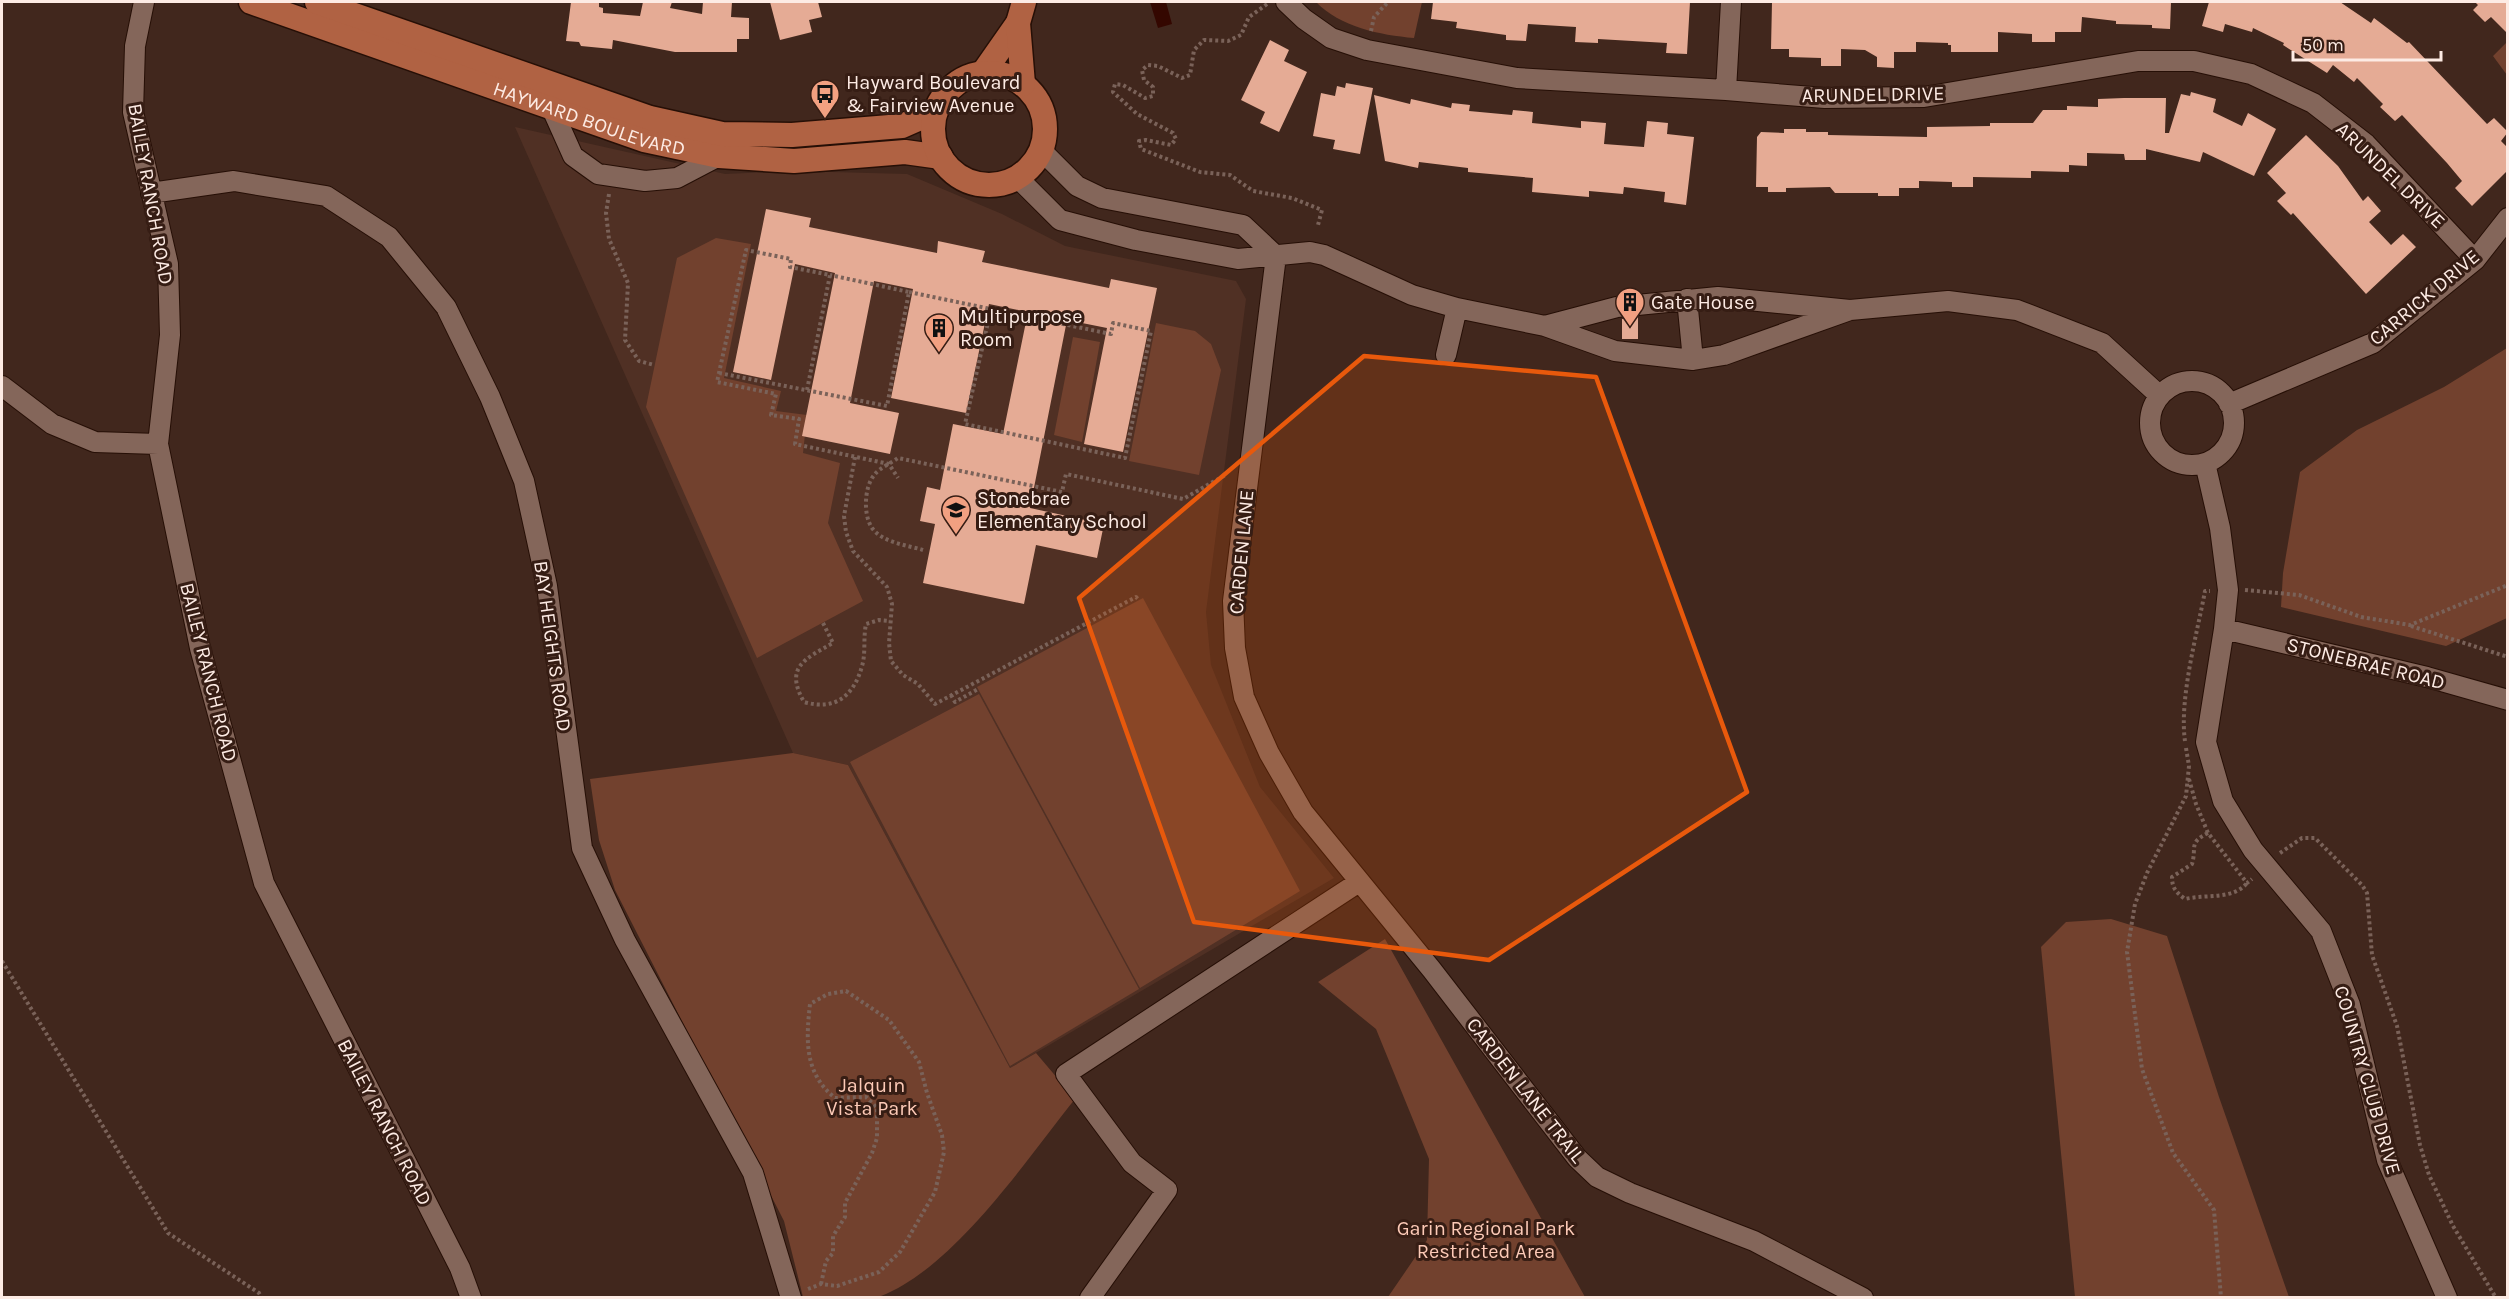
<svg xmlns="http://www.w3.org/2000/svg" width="2509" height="1299" font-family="Karla,sans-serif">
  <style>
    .built { fill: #503024 }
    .green { fill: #72412e }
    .water { fill: #340700 }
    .building { fill: #e5ab95 }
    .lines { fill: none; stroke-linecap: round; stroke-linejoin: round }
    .minor-casing { stroke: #260f06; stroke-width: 22 }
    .major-casing { stroke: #260f06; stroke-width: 27 }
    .path { stroke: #7a6259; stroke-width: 4; stroke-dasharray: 3 3; stroke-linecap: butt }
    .minor { stroke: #84665a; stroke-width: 20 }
    .major { stroke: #b06243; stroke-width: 24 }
    .marked { fill: #e8590c; fill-opacity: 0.2; stroke: #e8590c; stroke-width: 4.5; stroke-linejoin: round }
    .labels { text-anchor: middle; stroke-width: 6; stroke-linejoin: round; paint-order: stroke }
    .poi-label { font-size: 20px; fill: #fdebe4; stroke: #361d14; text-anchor: start }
    .street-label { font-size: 20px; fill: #fdebe4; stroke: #361d14 }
    .park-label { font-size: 20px; fill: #fdcab7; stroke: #361d14 }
  </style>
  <rect width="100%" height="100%" fill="#41271d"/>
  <path class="built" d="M515,127L725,174L794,171L907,174L1002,214L1065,246L1236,281L1246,299L1206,612L1211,665L1260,787L1334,878L1010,1068L848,765L793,753Z"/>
  <path class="green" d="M1316,2H1422L1414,38C1380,35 1340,27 1316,2Z
    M2507,42V75L2493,56Z
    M716,238L751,244L724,378L781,391L776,411L807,415L803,453L840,463L828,523L863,601L757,658L646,407L677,258Z
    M1156,323L1195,331L1211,344L1221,370L1199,475L1129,461Z
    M1073,337L1100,342L1082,442L1054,435Z
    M2507,348V618L2446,646L2281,607L2283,573L2300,472L2357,430L2444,387Z
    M1143,598L1300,891L1140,988L977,687Z
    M979,694L1139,989L1010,1066L850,762Z
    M793,753L848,765L1010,1068L1036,1053L1075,1099C1026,1160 955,1267 881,1296C870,1299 818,1297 803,1297L784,1221L615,890L599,840L590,779Z
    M2111,919L2167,936L2219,1097L2289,1297H2075L2041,947L2066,922Z
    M1385,939L1585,1297H1388L1427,1240L1429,1159L1376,1029L1318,982Z"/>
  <path class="water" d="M1150,2H1166L1172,24L1158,28Z"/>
  <path class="building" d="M571,2H599V7L603,8V13L640,16L643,2H672L670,8L702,14L703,2H732L731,17L749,18V39H737V52H675L613,40L612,49L581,46L579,42L566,41Z
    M770,2H818L822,17L809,20L812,32L780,40Z
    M1433,2H1690L1687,54L1666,53L1667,43L1598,39V43L1575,42L1576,27L1528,24L1526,41L1506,40V35L1456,28L1457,22L1431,19Z
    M1772,2H2171L2170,29L2152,28V25L2116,24V21L2082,17L2081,32H2055V42H2032V34L1998,32V52H1951V45H1948V43L1916,42V52H1894V68L1877,67V57L1865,50L1841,49V66H1821V58L1789,57V49H1771Z
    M2209,2H2340L2371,23L2374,18L2407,43L2409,42L2487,124L2494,118L2508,132L2501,141L2508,148V170L2472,206L2455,188L2462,181L2447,163L2402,115L2395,121L2380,107L2383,104L2357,78L2354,82L2333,65L2327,73L2283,45L2284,43L2253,28L2252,32L2225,24L2223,32L2202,26Z
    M2475,2H2508V34L2491,17L2485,22L2473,10L2478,5Z
    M1270,40L1289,50L1284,61L1307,72L1279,132L1260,123L1265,112L1241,100Z
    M1346,83L1373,88L1360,154L1333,149L1335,140L1313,136L1321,93L1335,96L1337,86L1345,88Z
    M2191,92L2216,99L2213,112L2242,126L2248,113L2276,129L2254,176L2203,152L2200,162L2146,149V160H2125L2124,154L2087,153V166L2069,165V172L2031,171V178L1973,177V187H1952V182L1919,181V188H1899V196H1878V193H1835L1830,187L1786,188V192H1768V187H1756L1757,137L1761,132L1784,133V129H1806V132H1828V135L1927,137V127L1990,126V123H2033L2043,110H2067V106L2098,107V99L2124,98H2166L2165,133H2169L2181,94L2190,96Z
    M1374,95L1410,104L1411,99L1451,108L1452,103L1470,105L1469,111L1512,115L1513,110L1533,112L1532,123L1581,128V121L1606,123L1604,144L1644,147L1647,121L1668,123L1667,134L1694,137L1686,205L1664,202L1665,192L1624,187L1623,194L1589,191V197L1532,192L1533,178L1468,172V168L1419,162L1418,168L1385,161Z
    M2306,135L2338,166L2363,201L2368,196L2381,211L2369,222L2391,245L2403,234L2416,247L2366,294L2293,213L2291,215L2277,201L2286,193L2267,173Z
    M766,209L811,218L809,227L937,253L938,241L985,251L982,262L1109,288L1111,279L1157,288L1123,452L1084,444L1107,328L1067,320L1030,508L1104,524L1097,558L1036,545L1024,604L923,583L935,524L920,521L927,487L940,490L953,424L1003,434L1028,312L989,304L966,413L891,398L913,289L874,281L850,403L899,413L890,454L802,436L835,273L795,264L771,380L733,372Z
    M1638,317V339H1622V319Z"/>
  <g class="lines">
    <g class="minor-casing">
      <path id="minor" d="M144,2L135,46L133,112L168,264L170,335L158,444L200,648L264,883L460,1268L471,1298
        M1286,2L1304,19L1331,38L1367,50L1517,78L1726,90L1825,98L1924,97L2138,61H2194L2251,74L2313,103L2366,144L2475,260
        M1726,90L1731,2
        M552,109L573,156L598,174L645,181L677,178L719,156
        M1041,150L1077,186L1102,198L1243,225L1276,256
        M1017,177L1060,220L1136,240L1238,259L1310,252L1324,255L1412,295L1457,308L1545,326L1615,351L1693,360L1724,355L1850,310
        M151,193L234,181L326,196L389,237L446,307L490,397L524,481L547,586L582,848L625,940L753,1173L791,1298
        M1276,256L1233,601L1235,648L1244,697L1269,753L1303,812L1432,970L1577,1158L1597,1177L1630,1193L1754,1241L1863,1298
        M1687,299L1693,360
        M1545,326L1617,307L1718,297L1850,310L1948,301L2017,310L2102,343L2160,396
        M1446,355L1457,308
        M2150 423a42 42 0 1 1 84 0a42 42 0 1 1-84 0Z
        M2,386L52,424L95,442L158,444
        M2229,404L2373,343L2475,260L2508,218
        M2205,463L2220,528L2228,590L2224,629L2206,742L2223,801L2253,850L2321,931L2350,1005L2387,1160L2447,1298
        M2224,629L2427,677L2508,700
        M1090,1298L1167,1190L1132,1163L1066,1074L1359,882"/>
    </g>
    <g class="major-casing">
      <g id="major">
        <path id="s1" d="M251,2L644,140L719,156L794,161L905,152L941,157"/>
        <path d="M317,2L650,118L722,134L792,135L902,126L936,111"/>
        <path d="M983,73L1018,23"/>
        <circle cx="989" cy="129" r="56"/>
        <path d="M1023,84L1018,23L1024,2"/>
      </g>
    </g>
    <path class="path" d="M1267,4L1249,17L1241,35L1228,41L1204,40L1194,50L1190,75L1182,78L1158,66L1148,65L1142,70L1144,80L1153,87V96L1145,98L1123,85L1115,84L1113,92L1137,114L1173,133L1176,139L1171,145L1146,140L1139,141L1141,149L1200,172L1230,175L1253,191L1292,198L1322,210L1318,225
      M1371,31L1374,17L1388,2
      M609,194L606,213L609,239L628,283L625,340L639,361L654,365
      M909,292L1111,334L1113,323L1151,331L1125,458L965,424L991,309
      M719,373L887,406L909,292L830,275
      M807,390L830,275L790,267L791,259L746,250L717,382L776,394L771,415L799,419L795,444L889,464L898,478
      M855,457L844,516L846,532L853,551L887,587L892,604L889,643L891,661L903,675L918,684L935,704L1136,597L1139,600
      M923,550C907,545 883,543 872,528C863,515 864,486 875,474C880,468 891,463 898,458L1062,492L1066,474L1183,499L1227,474
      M2245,590L2299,595L2361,617L2410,625L2508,585
      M823,623L833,643C805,659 784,667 804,702C835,711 854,696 862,666C866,653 863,638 866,624L879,620L890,621
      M2411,626L2508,657
      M951,695L955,702L978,689
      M2185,741C2179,699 2197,634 2205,591H2210
      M2186,748L2189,766L2186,796L2147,873L2135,904L2127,952L2142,1069L2173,1153L2214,1210L2221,1298
      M2189,779L2196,804L2208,833L2247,883L2252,879
      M2208,833C2188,843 2197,847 2192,864L2172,877C2172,888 2176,892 2185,899C2207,894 2233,900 2247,883
      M2280,853L2302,838H2315L2362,885L2367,893L2372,955L2397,1026L2420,1145L2429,1175L2453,1226L2496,1298
      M2,961L168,1233L259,1293L262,1298
      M808,1289L821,1284L837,1286L879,1272L900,1252L935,1192L944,1152L942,1135L927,1093L919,1062L889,1020L846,991L828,994L810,1004C806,1040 804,1073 835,1098L866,1097L877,1108V1138L872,1153L845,1203V1217L833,1236V1253L826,1261L821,1284"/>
    <use href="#minor" class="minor"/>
    <use href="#major" class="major"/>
  </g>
  <path class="marked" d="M1364,356L1596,377L1747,792L1489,960L1194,922L1079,598Z"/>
  <defs>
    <g id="bus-pin" transform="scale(1.5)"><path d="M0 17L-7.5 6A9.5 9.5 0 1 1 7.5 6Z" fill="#f2a081" stroke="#361d14"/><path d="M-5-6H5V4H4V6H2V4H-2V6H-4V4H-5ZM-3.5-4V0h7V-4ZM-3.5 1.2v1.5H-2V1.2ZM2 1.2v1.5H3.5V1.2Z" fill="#111"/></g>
    <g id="building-pin" transform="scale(1.5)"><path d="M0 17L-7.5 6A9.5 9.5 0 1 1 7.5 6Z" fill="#f2a081" stroke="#361d14"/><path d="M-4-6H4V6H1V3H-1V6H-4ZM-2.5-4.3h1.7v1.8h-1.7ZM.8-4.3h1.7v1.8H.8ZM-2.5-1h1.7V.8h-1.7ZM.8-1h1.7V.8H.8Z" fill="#111"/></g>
    <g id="school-pin" transform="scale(1.5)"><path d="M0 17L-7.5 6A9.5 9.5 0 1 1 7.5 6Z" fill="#f2a081" stroke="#361d14"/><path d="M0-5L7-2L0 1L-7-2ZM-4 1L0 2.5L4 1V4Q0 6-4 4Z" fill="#111"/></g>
  </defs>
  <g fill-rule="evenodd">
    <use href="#bus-pin" x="825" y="94"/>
    <use href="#building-pin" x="1630" y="302"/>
    <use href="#building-pin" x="939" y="328"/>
    <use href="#school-pin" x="956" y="510"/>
  </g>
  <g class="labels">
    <g class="poi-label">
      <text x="846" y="89">Hayward Boulevard<tspan x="846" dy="23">&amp; Fairview Avenue</tspan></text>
      <text x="1651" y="309">Gate House</text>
      <text x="960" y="323">Multipurpose<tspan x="960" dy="23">Room</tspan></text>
      <text x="977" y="505">Stonebrae<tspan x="977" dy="23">Elementary School</tspan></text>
    </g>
    <g class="street-label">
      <text transform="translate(1873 94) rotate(-1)" y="7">ARUNDEL DRIVE</text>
      <text dy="7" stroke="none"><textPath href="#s1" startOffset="358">HAYWARD BOULEVARD</textPath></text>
      <text transform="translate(2391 175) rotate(44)" y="7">ARUNDEL DRIVE</text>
      <text transform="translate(151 194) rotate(80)" y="7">BAILEY RANCH ROAD</text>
      <text transform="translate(2424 297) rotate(-40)" y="7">CARRICK DRIVE</text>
      <text transform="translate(1241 552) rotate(-85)" y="7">CARDEN LANE</text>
      <text transform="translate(553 646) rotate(82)" y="7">BAY HEIGHTS ROAD</text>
      <text transform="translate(2366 663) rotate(14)" y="7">STONEBRAE ROAD</text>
      <text transform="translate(209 672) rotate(76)" y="7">BAILEY RANCH ROAD</text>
      <text transform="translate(2368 1080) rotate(74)" y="7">COUNTRY CLUB DRIVE</text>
      <text transform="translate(1526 1090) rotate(52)" y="7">CARDEN LANE TRAIL</text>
      <text transform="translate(385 1122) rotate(63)" y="7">BAILEY RANCH ROAD</text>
    </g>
    <g class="park-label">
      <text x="872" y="1092">Jalquin<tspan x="872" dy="23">Vista Park</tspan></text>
      <text x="1486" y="1235">Garin Regional Park<tspan x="1486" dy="23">Restricted Area</tspan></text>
    </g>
  </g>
  <rect width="2509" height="1299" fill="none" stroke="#fdebe4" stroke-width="6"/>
  <path d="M2293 51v9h148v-9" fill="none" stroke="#fdebe4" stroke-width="3"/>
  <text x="2302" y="51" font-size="18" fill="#fdebe4" stroke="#361d14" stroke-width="4.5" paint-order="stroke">50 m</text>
</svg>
